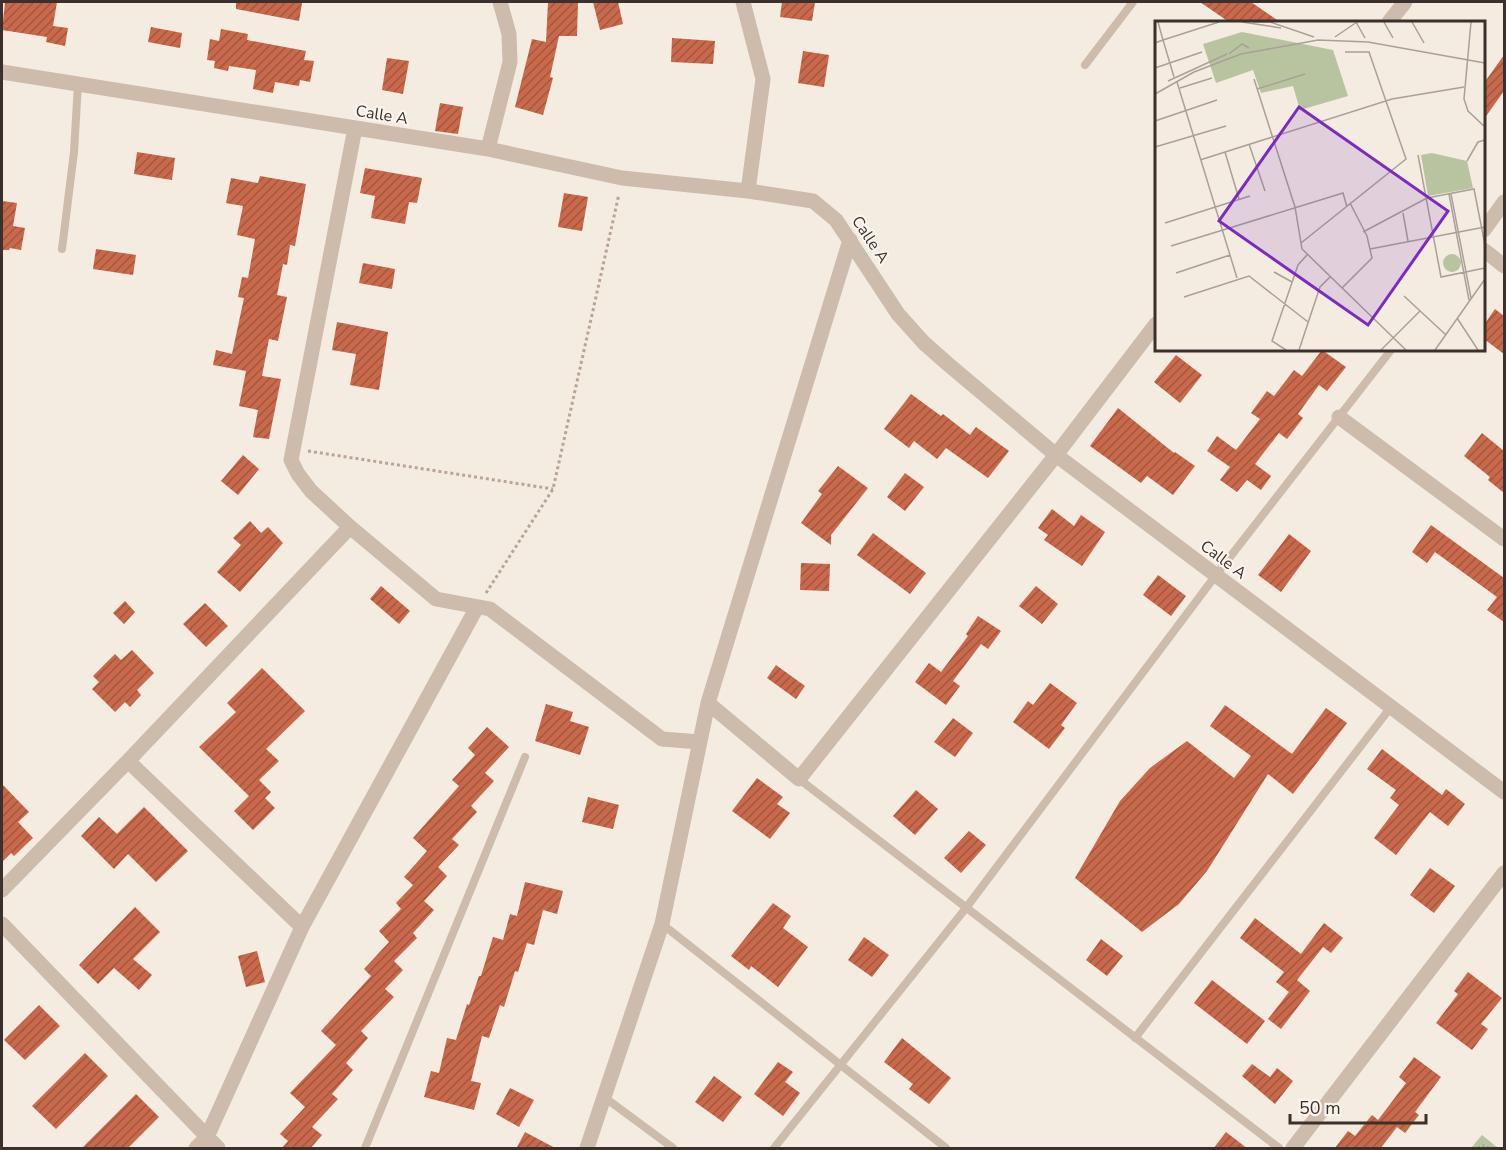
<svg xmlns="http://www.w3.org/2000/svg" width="1506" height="1150" font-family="'Nunito Sans',sans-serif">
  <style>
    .grass { fill: url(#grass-tufts) }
    .building { fill: url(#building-hatch) }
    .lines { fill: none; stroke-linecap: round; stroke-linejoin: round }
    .path { stroke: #b9a596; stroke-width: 3; stroke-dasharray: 3 3; stroke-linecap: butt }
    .service { stroke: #cdbbac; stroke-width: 8 }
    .minor { stroke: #cdbbac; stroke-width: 15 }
    .labels { text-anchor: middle; stroke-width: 4.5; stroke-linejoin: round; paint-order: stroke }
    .street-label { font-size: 16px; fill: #3b302b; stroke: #fbf5ee }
    .inset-road { fill: none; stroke: #aaa098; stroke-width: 1.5 }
    .view { fill: #7b2cbf; fill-opacity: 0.15; stroke: #7b2cbf; stroke-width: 3 }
    .inset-edge { fill: none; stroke: #3b302b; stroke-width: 3 }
  </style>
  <defs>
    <pattern id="grass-tufts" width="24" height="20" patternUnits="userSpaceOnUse" patternTransform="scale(1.5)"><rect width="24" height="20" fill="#b8c4a0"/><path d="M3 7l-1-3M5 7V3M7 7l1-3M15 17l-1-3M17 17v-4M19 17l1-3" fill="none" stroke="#97a083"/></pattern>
    <pattern id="building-hatch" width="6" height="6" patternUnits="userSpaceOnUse" patternTransform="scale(1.5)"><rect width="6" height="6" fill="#c8694b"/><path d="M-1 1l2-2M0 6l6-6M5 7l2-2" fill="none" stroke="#a4573f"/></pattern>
  </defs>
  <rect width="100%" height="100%" fill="#f4ebe1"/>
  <path class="grass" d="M1482,1135L1498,1148H1471Z"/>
  <path class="building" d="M5,2H57L53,26L68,28L65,46L46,42L47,37L2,30Z
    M236,2H293L302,3L299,21L236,9Z
    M548,2H578L577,36H559L550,77L553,78L543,115L515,107L532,39L546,42Z
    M593,2H618L623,24L600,30Z
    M782,2H815L812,21L780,17Z
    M1200,2H1251L1280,22H1229Z
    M151,27L182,33L180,48L148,42Z
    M221,29L248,34L247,40L306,51L304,60L314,61L310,82L300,80L299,86L275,82L273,93L253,89L256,70L229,66L228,71L214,68L215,61L207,60L210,39L219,41Z
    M672,38L715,41L713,64L671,62Z
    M803,51L829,55L824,87L798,83Z
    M1504,55V91L1484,119V83Z
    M387,58L409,61L403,94L382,90Z
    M440,103L463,107L458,134L435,131Z
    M137,152L175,158L172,180L134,174Z
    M365,168L422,178L417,203L409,202L405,224L371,218L375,196L360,193Z
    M260,176L306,184L295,246L290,245L287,265L283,264L277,295L287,297L278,341L269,339L262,376L281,379L269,439L253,437L258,410L239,406L246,371L213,365L216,350L232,354L244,298L238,297L242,277L248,278L255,239L237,235L243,206L226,203L231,178L258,183Z
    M564,193L588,197L582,231L558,227Z
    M2,201L17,203L13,226L25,228L21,250L10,248L9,250H2Z
    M96,249L136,255L133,275L93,269Z
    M363,263L395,269L392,289L359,283Z
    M1495,309L1504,316V354L1484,339V325Z
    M337,322L388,332L379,390L350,385L356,354L332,350Z
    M1322,350L1346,367L1327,391L1319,385L1298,414L1303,418L1287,439L1279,433L1255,464L1271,476L1261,490L1247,480L1237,492L1220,480L1230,467L1207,451L1217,436L1236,450L1260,419L1251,413L1267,391L1274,396L1294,370L1302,376Z
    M1176,355L1202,375L1180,403L1154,382Z
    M911,394L941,416L943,414L970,435L976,427L1009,451L988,478L946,448L937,459L914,441L909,448L884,429Z
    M1118,408L1174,453L1175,452L1195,466L1173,495L1147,476L1141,483L1090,446Z
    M1482,433L1504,451V493L1488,480L1490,477L1464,456Z
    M243,455L259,469L238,495L221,481Z
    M838,466L868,488L831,535V545L801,523L822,494L818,491Z
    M905,473L924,487L905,511L887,497Z
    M1052,509L1074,526L1081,515L1105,532L1082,566L1044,540L1048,535L1038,528Z
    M250,521L261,533L268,527L283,543L240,592L217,572L241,545L233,538Z
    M1431,525L1504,578V622L1487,610L1497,597L1435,552L1427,563L1412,552Z
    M873,533L926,573L910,594L857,555Z
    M1289,534L1311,551L1281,592L1258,575Z
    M801,563L830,564L829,591L800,590Z
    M1158,575L1186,596L1171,616L1143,595Z
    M381,586L410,611L399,624L370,599Z
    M1036,586L1058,604L1042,624L1019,606Z
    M125,601L135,612L124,624L113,613Z
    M205,603L228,626L206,647L183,624Z
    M978,616L1001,631L988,649L981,644L953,681L960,686L946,705L915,682L929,663L941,672L968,636L966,634Z
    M132,650L154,673L137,690L141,695L130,707L125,702L115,712L92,689L99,682L93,676L115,654L121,660Z
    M776,665L805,686L796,699L767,678Z
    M262,668L305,711L266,749L279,761L259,780L271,792L265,798L275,808L253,830L234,811L249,796L199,747L236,712L227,703Z
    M1050,683L1077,703L1061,725L1065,728L1049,749L1013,722L1028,701L1033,705Z
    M546,704L573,712L570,721L589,727L580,755L535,741Z
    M1225,705L1292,754L1326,708L1347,723L1293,794L1268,774L1207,871L1179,904L1142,932L1075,878L1120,801L1150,768L1187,741L1234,778L1251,756L1210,726Z
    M953,718L973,733L955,757L934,742Z
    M487,727L509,747L485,773L494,781L471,806L477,812L452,839L459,845L438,867L447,876L424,901L434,910L413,933L417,938L394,961L403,970L385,989L394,997L361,1031L368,1038L346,1063L353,1070L332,1094L338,1099L312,1127L322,1135L310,1149H281L288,1141L280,1134L305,1107L290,1093L336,1045L321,1031L371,976L364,969L389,942L379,931L401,909L396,903L413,885L404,877L427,851L413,838L459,786L452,780L475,755L468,748Z
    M1382,749L1442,795L1446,789L1465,804L1448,826L1430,812L1396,855L1374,838L1399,805L1390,798L1396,790L1367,769Z
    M757,778L783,797L777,804L790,813L770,839L732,811Z
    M2,784L29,812L18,822L33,838L14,856L11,853L2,862Z
    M916,790L938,809L915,835L893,816Z
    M588,797L619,805L613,829L582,822Z
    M144,807L188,851L156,882L128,854L114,869L81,836L99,817L117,834Z
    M969,831L986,845L961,873L944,858Z
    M1430,868L1455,886L1434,913L1410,895Z
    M525,882L563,891L557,914L543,910L534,945L527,943L518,972L515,971L504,1007L500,1005L489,1038L482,1036L471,1081L481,1083L474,1110L424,1097L431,1071L439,1073L447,1038L456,1040L467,1004L469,1005L479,976H481L493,937L503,940L510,914L517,916Z
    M773,903L791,916L783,928L808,947L778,987L751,966L749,970L731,956Z
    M135,907L160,932L133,959L152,975L139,990L114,968L98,984L79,965Z
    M1255,918L1301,954L1324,923L1343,938L1331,953L1323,947L1297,980L1310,991L1281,1029L1268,1019L1289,992L1276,982L1284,972L1240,938Z
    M864,937L889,955L872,977L848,960Z
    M1101,939L1123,956L1107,976L1086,960Z
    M257,951L265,982L246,987L238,956Z
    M1468,972L1502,998L1481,1024L1488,1029L1472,1050L1436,1023L1458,994L1454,991Z
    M1212,980L1265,1021L1247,1044L1194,1003Z
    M39,1005L60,1026L25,1060L4,1040Z
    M902,1038L951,1078L929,1104L909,1089L913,1084L884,1062Z
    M85,1053L108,1076L56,1129L32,1106Z
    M1414,1057L1441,1077L1415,1112L1419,1115L1405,1133L1397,1127L1380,1149H1334L1348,1131L1355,1136L1372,1115L1378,1120L1406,1083L1399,1077Z
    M778,1062L793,1072L785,1082L800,1093L783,1116L754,1094Z
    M1252,1064L1270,1077L1277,1068L1293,1081L1275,1104L1242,1076Z
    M714,1076L742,1097L723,1122L695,1102Z
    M510,1088L534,1100L519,1127L496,1114Z
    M136,1094L159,1117L127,1149H81Z
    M525,1132L557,1149H516Z
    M1226,1132L1248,1149H1213Z"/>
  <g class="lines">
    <path class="path" d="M308,451L553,489
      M486,593L553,489L619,194"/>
    <path class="service" d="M1085,65L1133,2
      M62,249L74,152L78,84
      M799,779L1279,1148
      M662,924L946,1148
      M1135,1038L1391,707
      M604,1097L673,1148
      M365,1148L525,757
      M774,1148L966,908L1216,575L1391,350"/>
    <path class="minor" d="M743,2L763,79L748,191
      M1389,22L1405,2
      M2,72L488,149L622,178L748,191L813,201L836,220L898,314L924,343L949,365L1056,455L1504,792
      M355,128L291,460L298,474L311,491L350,527L436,599L490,609L662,739L700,742
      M488,149L510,62L509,34L500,2
      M1484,230L1504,202
      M1484,250L1504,266
      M1339,417L1504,539
      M708,703L799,779L1056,455L1156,324
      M128,761L302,927
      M2,890L128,761L350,527
      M2,924L218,1148
      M196,1148L207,1137L302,927L477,607
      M587,1148L662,924L708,703L850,240
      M1293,1148L1504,873"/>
  </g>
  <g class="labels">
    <g class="street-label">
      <text transform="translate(382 114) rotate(9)" y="6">Calle A</text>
      <text transform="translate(871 239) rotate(56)" y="6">Calle A</text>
      <text transform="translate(1224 559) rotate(37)" y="6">Calle A</text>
    </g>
  </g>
  <g transform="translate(1155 21)">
    <rect width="330" height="330" fill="#f4ebe1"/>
    <path d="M87,11L178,29L193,75L145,89L138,65L106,72L98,49L61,62L48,23Z" fill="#b8c4a0"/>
    <path d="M288 242a9 9 0 1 1 18 0a9 9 0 1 1-18 0Z" fill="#b8c4a0"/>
    <path d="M277,132L312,140L318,167L273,175L266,134Z" fill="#b8c4a0"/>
    <path class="inset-road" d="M87,1L126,7M98,1H115L159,16M201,1L210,17M229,1L238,17M257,1L269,22M316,1L309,78L313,90L330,106M180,16L202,1M0,22L8,19L3,1M74,33L87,23L94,27M0,47L47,31M19,56L8,19L64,1M99,58L140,186L147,228L251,329M13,60L72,33M22,61L82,257M25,67L57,57M102,68L150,53M0,73L39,51L86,33L163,19L213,21L330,42M0,100L62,79M94,123L110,170M0,126L71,105M70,131L84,178M263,134L286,256L330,247M45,139L237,78L309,66M312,140L323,121L330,119M294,173L314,279M296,173L316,277M248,192L253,220M10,202L95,175M208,211L272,177L319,168L330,224M146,222L251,138L214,31H190M16,225L188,172L192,186M215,228L330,206M119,251L137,261M21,252L75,234M187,267L217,237L212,215L195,182M249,275L291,314M29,276L94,255L153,301M302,297L323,329M131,329L117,320L143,244L152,234M144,329L165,266L175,256M226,329L265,290M280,329L330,258"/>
    <path class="view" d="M144,86L293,190L213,304L64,200Z"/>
    <rect width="330" height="330" class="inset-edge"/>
  </g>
  <rect width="1506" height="1150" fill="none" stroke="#3b302b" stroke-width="6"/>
  <path d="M1290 1114v9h136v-9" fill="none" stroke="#3b302b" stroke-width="3"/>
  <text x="1299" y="1114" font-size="18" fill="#3b302b" stroke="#fbf5ee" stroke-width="4.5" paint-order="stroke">50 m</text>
</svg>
